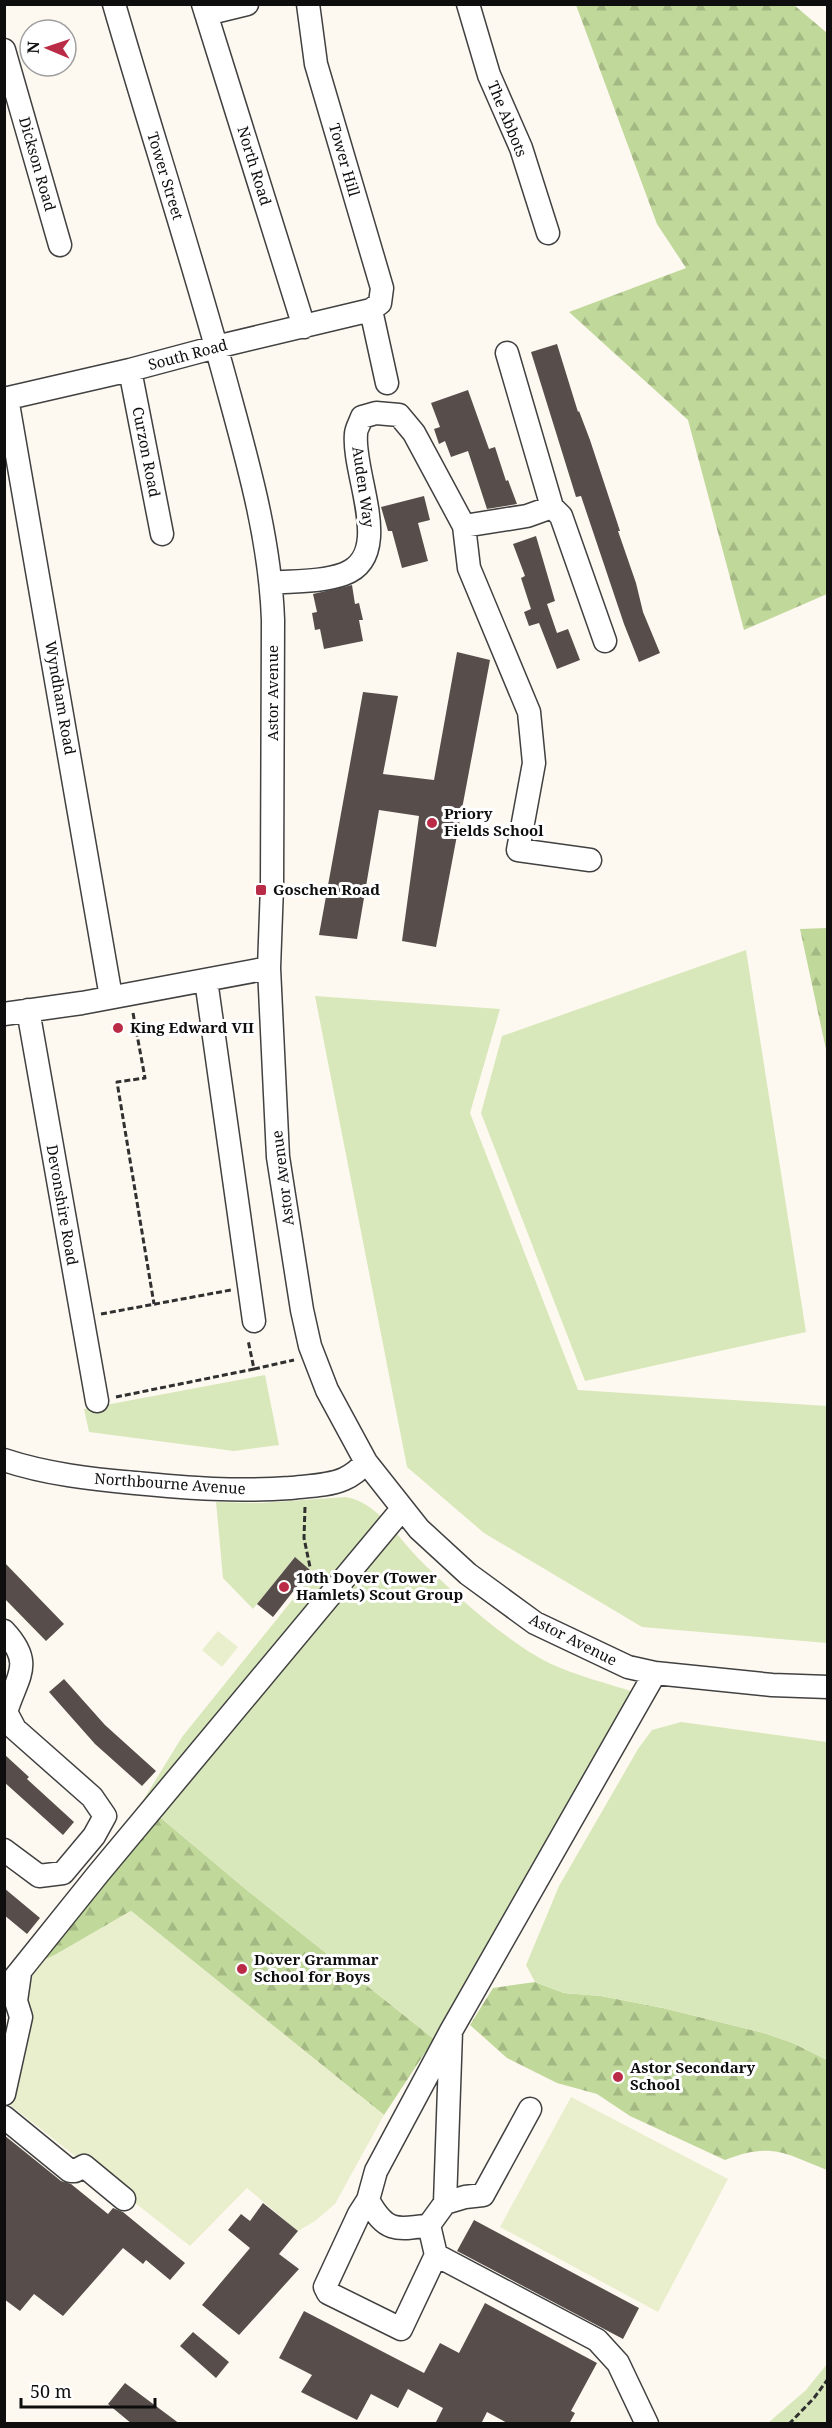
<svg xmlns="http://www.w3.org/2000/svg" width="832" height="2428" font-family="'Noto Serif',serif">
  <style>
    .forest { fill: url(#forest-firs) }
    .park { fill: #d9e8bb }
    .pitch { fill: #e9efcc }
    .building { fill: #574e4b }
    .lines { fill: none; stroke-linecap: round; stroke-linejoin: round }
    .minor-casing { stroke: #414141; stroke-width: 25 }
    .path { stroke: #303030; stroke-width: 3; stroke-dasharray: 6 3; stroke-linecap: butt }
    .minor { stroke: #fff; stroke-width: 22 }
    .poi-dot { fill: #ba2b47; stroke: #fff; stroke-width: 2 }
    .labels { text-anchor: middle; stroke-width: 6; stroke-linejoin: round; paint-order: stroke }
    .street-label { font-size: 15px; fill: #0e0e0e; stroke: #fff }
    .poi-label { font-size: 15px; font-weight: bold; fill: #0e0e0e; stroke: #fff; text-anchor: start }
  </style>
  <defs>
    <pattern id="forest-firs" width="22" height="20" patternUnits="userSpaceOnUse" patternTransform="scale(1.5)"><rect width="22" height="20" fill="#c0d89a"/><path d="M5 1l3.5 6h-7zM16 11l3.5 6h-7z" fill="#a4b884"/></pattern>
  </defs>
  <rect width="100%" height="100%" fill="#fef9f0"/>
  <path class="forest" d="M576,5H794L827,33V594L744,630L688,420L569,312L686,268L657,224Z
    M827,928H828L827,1054L800,929Z
    M142,1802L248,1891L434,2039L384,2115L131,1911L55,1955L20,1971L91,1867Z
    M535,1982L564,1993L601,1996L663,2008L764,2033L793,2043L827,2060V2170C784,2153 772,2142 725,2160L630,2116L597,2094L557,2083L507,2058L470,2025L493,1988Z"/>
  <path class="park" d="M746,950L806,1332L585,1381L481,1113L502,1036Z
    M315,996L500,1009L470,1113L578,1390L827,1406V1643L642,1627L484,1533L407,1467Z
    M265,1375L279,1445L234,1451L89,1432L84,1409Z
    M345,1497C376,1501 396,1535 417,1557C453,1593 504,1640 549,1663C576,1676 608,1683 636,1693L434,2039L248,1891L142,1802L182,1737L314,1573L294,1558L253,1609L223,1578L216,1502L260,1503Z
    M681,1722L827,1742V2060L793,2043L764,2033L663,2008L601,1996L564,1993L535,1982L526,1965L559,1886L638,1749L652,1730Z
    M827,2364V2423H768L806,2390Z"/>
  <path class="pitch" d="M218,1631L238,1647L222,1667L202,1650Z
    M131,1911L384,2115L335,2204L315,2221L298,2231L247,2188L190,2246L5,2101L20,1971L55,1955Z
    M571,2097L728,2179L658,2312L500,2227Z"/>
  <path class="building" d="M557,344L578,412L579,411L590,440L620,531H618L636,583L643,612L660,653L639,662L624,624L581,496L576,497L531,352Z
    M468,390L489,449L495,447L506,481L508,480L517,504L487,509L468,451L451,457L445,441L439,444L434,429L440,427L431,403Z
    M424,496L430,520L418,523L428,561L402,568L392,531H388L381,507Z
    M536,536L555,601L547,604L557,633L568,629L580,660L557,669L539,623L529,626L524,612L531,609L521,578L525,576L513,544Z
    M352,585L355,604L359,603L363,620H359L363,641L324,649L320,629L315,630L312,613L317,612L313,594Z
    M457,652L490,660L436,947L402,941L419,816L379,810L357,939L319,935L363,692L398,696L383,774L434,780Z
    M295,1557L310,1570L273,1617L257,1604Z
    M4,1562L64,1624L46,1641L4,1598Z
    M64,1679L105,1725L156,1771L142,1786L95,1744L49,1692Z
    M4,1754L29,1777L27,1779L74,1822L63,1835L4,1782Z
    M4,1888L40,1918L27,1934L4,1915Z
    M4,2135L61,2181L71,2184L108,2214L113,2208L123,2212L185,2263L170,2280L146,2260L143,2264L123,2248L63,2316L34,2294L20,2311L4,2299Z
    M263,2203L298,2231L279,2254L299,2269L239,2335L202,2305L250,2248L228,2230L241,2214L250,2221Z
    M474,2220L639,2308L623,2339L457,2251Z
    M485,2303L597,2363L571,2411L575,2413L569,2424H509L487,2412L481,2424H435L443,2408L408,2389L398,2408L371,2394L357,2420L301,2392L312,2375L279,2358L304,2311L424,2373L440,2343L459,2353Z
    M193,2332L229,2362L216,2378L180,2346Z
    M125,2383L180,2424H132L108,2404Z"/>
  <g class="lines">
    <g class="minor-casing">
      <path id="minor" d="M114,4C150,128 190,251 224,375C246,456 270,536 273,620L272,886L269,968L278,1157L302,1310L310,1346L327,1390L366,1462L419,1529L468,1574L535,1623L628,1667L655,1673L772,1685L828,1687
        M203,4L304,327
        M468,4L489,75L521,148L548,233
        M206,14L247,4
        M4,50L60,245
        M371,310L387,383
        M130,370L162,534
        M7,398L111,997
        M4,399L130,370L216,347L371,310L380,303L382,288L316,64L308,4
        M552,507L561,516L605,641
        M464,526L527,516L552,507L507,353
        M271,583C294,581 322,582 344,574C395,555 352,474 356,434C356,429 360,423 362,417L376,413L399,415L414,433L464,526L469,568L529,712L534,763L518,850L590,860
        M206,980L254,1321
        M28,1010L97,1401
        M4,1014L82,1003L269,968
        M4,1460C46,1474 91,1479 135,1483C187,1488 238,1492 290,1488C308,1486 328,1486 344,1479C353,1475 360,1469 366,1462
        M4,1631C35,1664 17,1676 6,1712L15,1729L92,1797L105,1816L94,1836L63,1873L39,1876L4,1850
        M4,1991L98,1874L402,1509
        M451,2031L445,2203L429,2225C395,2231 385,2231 368,2200L376,2171L451,2031L655,1673
        M4,2094L21,2017L16,2001L20,1973
        M4,2117L70,2171H75L84,2166L124,2199
        M368,2200L359,2214L325,2287L328,2293L401,2329L436,2255L429,2225
        M445,2203L465,2197L483,2195L530,2109
        M436,2255L597,2340L618,2363L647,2424"/>
    </g>
    <path class="path" d="M133,1013L145,1078L117,1082L154,1304
      M101,1314L231,1290
      M254,1369L294,1360
      M116,1397L254,1369L248,1340
      M305,1507L304,1538L310,1567
      M789,2424L814,2398L828,2379"/>
    <use href="#minor" class="minor"/>
  </g>
  <g class="poi-dot">
    <circle cx="432" cy="823" r="6"/>
    <rect x="255" y="884" width="12" height="12" rx="3"/>
    <circle cx="118" cy="1028" r="6"/>
    <circle cx="284" cy="1587" r="6"/>
    <circle cx="242" cy="1969" r="6"/>
    <circle cx="618" cy="2077" r="6"/>
  </g>
  <g class="labels">
    <g class="street-label">
      <text transform="translate(507 119) rotate(68)" y="5">The Abbots</text>
      <text transform="translate(344 160) rotate(74)" y="5">Tower Hill</text>
      <text transform="translate(37 164) rotate(74)" y="5">Dickson Road</text>
      <text transform="translate(254 166) rotate(73)" y="5">North Road</text>
      <text transform="translate(165 176) rotate(73)" y="5">Tower Street</text>
      <text transform="translate(188 355) rotate(-15)" y="5">South Road</text>
      <text transform="translate(146 452) rotate(79)" y="5">Curzon Road</text>
      <text transform="translate(363 487) rotate(82)" y="5">Auden Way</text>
      <text transform="translate(273 693) rotate(-90)" y="5">Astor Avenue</text>
      <text transform="translate(60 698) rotate(80)" y="5">Wyndham Road</text>
      <text transform="translate(283 1178) rotate(-97)" y="5">Astor Avenue</text>
      <text transform="translate(62 1205) rotate(80)" y="5">Devonshire Road</text>
      <text transform="translate(170 1484) rotate(4)" y="5">Northbourne Avenue</text>
      <text transform="translate(573 1640) rotate(27)" y="5">Astor Avenue</text>
    </g>
    <g class="poi-label">
      <text x="444" y="819">Priory<tspan x="444" dy="17">Fields School</tspan></text>
      <text x="273" y="895">Goschen Road</text>
      <text x="130" y="1033">King Edward VII</text>
      <text x="296" y="1583">10th Dover (Tower<tspan x="296" dy="17">Hamlets) Scout Group</tspan></text>
      <text x="254" y="1965">Dover Grammar<tspan x="254" dy="17">School for Boys</tspan></text>
      <text x="630" y="2073">Astor Secondary<tspan x="630" dy="17">School</tspan></text>
    </g>
  </g>
  <rect width="832" height="2428" fill="none" stroke="#0e0e0e" stroke-width="12"/>
  <g transform="translate(48 48) rotate(272)"><circle r="28" fill="#ffffff" stroke="#9f9f9f" stroke-width="1.5"/>
  <path d="M0-4.5L10 22L0 15L-10 22Z" fill="#ba2b47"/>
  <text y="-9" font-size="16" font-weight="bold" text-anchor="middle" fill="#0e0e0e">N</text>
  </g>
  <path d="M21 2398v9h134v-9" fill="none" stroke="#0e0e0e" stroke-width="3"/>
  <text x="30" y="2398" font-size="18" fill="#0e0e0e" stroke="#ffffff" stroke-width="4.5" paint-order="stroke">50 m</text>
</svg>
